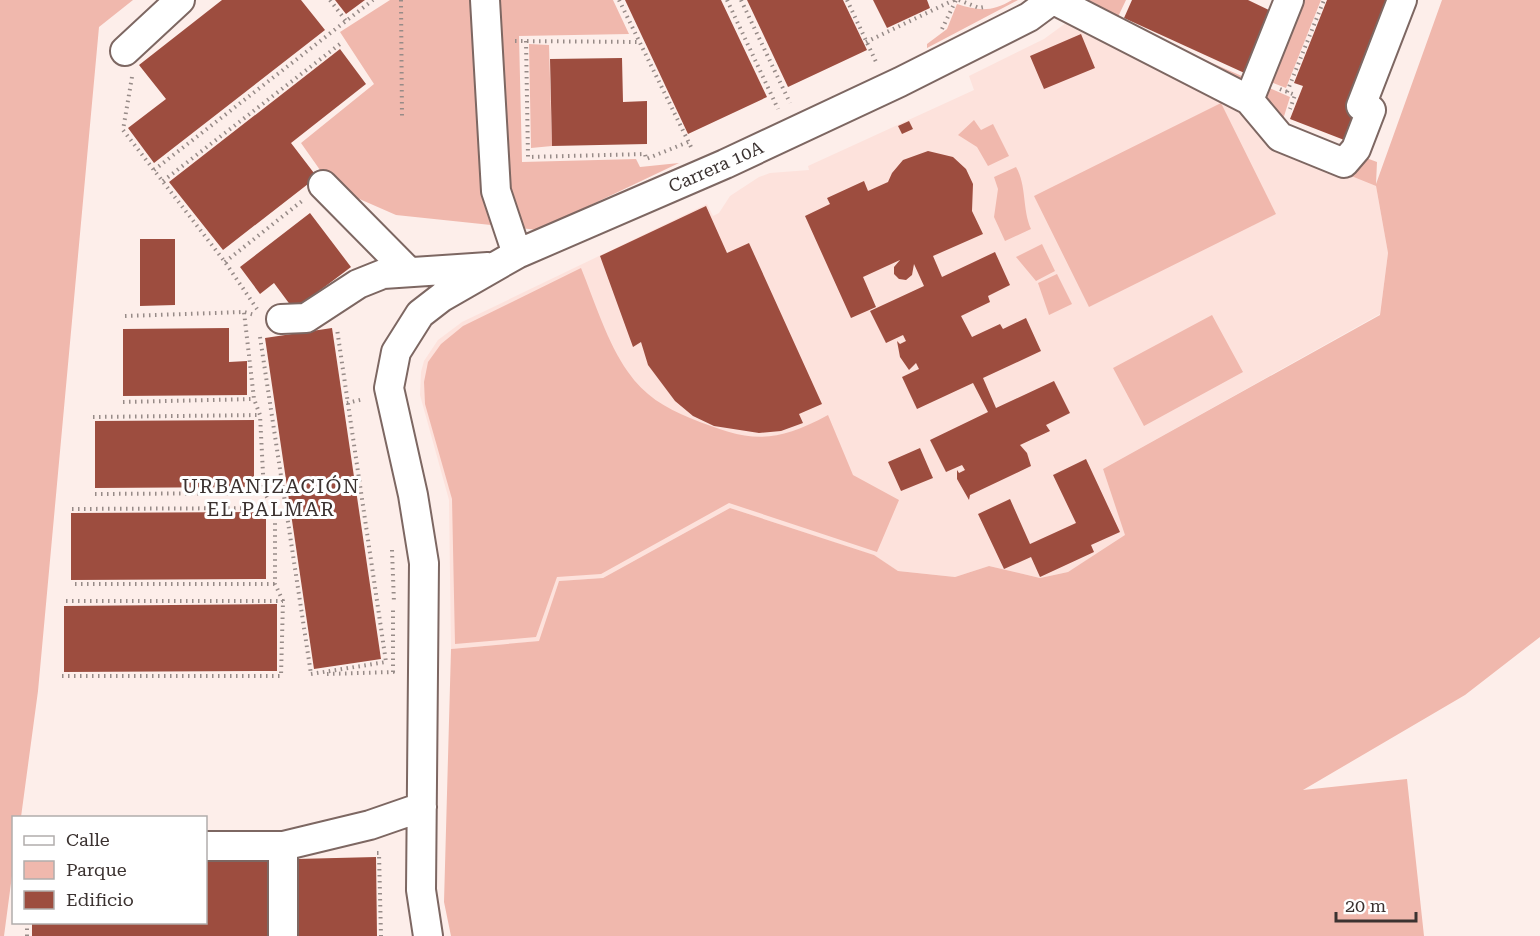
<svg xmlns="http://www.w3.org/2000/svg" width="1540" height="936" font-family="'Roboto Serif',serif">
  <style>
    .built { fill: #fde2dc }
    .green { fill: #f0b8ad }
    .building { fill: #9d4d3f }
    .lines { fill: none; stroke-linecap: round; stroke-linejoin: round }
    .minor-casing { stroke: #7d6762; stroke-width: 32 }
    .path { stroke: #978b88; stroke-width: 4; stroke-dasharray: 1.5 4.5; stroke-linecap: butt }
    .minor { stroke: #fff; stroke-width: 28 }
    .labels { text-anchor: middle; stroke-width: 6; stroke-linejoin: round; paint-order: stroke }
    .street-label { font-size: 18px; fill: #3b3230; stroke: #fff }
    .neighbourhood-label { font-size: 20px; letter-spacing: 1.5px; fill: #3b3230; stroke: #fff }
  </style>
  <rect width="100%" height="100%" fill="#fdeeea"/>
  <path class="built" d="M1070,20L1238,99L1279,147L1376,186L1388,253L1380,314L1103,469L1126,536L1068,572L1040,578L989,566L955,577L898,571L873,555L730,508L603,578L559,581L540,641L451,649L449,500L420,395L421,372L424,361L438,340L462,322L707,204L713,216L719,213L730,196L759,177L770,173L809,170L808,166L974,90L969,76L1044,39Z"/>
  <path class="green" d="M0,0H133L99,27L38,691L21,817L14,818L13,868L4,936H0Z
    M390,0H613L629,34L519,36L522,162L636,159L640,167L679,163L538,230L396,215L332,187L301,143L374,84L340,32Z
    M1012,0H1018L927,48V44L947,29L957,4C979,11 992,12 1012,0Z
    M1081,0H1126L1116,21L1290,97L1281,126L1377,162L1376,184L1442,0H1540V637L1465,695L1303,790L1407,779L1424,936H451L444,902L451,649L539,641L559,581L603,578L730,508L874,555L898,571L955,577L989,566L1040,578L1068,572L1125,535L1103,469L1380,315L1388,253L1376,186L1279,147L1238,99Z
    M1293,0H1321L1286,88L1258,77Z
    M529,44L549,45L552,146L531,148Z
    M1221,103L1276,214L1089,307L1034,196Z
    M974,120L981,130L993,124L1009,156L988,166L977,147L958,135Z
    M1016,167C1027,186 1022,209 1031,229L1005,241L994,217L998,189L994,177Z
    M1042,244L1055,271L1036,281L1016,257Z
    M581,268C595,302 607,342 628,372C644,395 665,408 690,418C747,441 771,446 828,415L853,475L899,500L877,552L729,503L601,574L557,577L536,637L455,644L452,499L425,404L424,382L428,362L441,344L463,326Z
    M1057,274L1072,304L1049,315L1038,283Z
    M1212,315L1243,372L1144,426L1113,368Z"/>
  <path class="building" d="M222,0H301L325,30L154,163L128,128L166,99L139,65Z
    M335,0H365L346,14Z
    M625,0H721L767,97L688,134Z
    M747,0H843L867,50L788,87Z
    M873,0H927L930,8L887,28Z
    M1132,0H1248L1279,15L1251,76L1124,18Z
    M1327,0H1399L1352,143L1290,119L1303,86L1294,83Z
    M1081,34L1095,68L1044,89L1030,56Z
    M340,49L366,84L291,143L317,177L223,250L169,182Z
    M622,58L623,102L647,101V144L552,146L550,59Z
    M909,121L913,129L902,134L898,126Z
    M928,151L953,157L966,169L973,184L972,211L983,234L933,256L942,277L995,252L1010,285L988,296L990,302L961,316L972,337L1000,324L1003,329L1026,318L1041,351L983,378L996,408L1054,381L1070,413L1046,425L1050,431L1020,445L1027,453L1031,466L970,495L969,500L957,479V470L959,473L965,470L962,465L946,472L930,440L988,412L973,383L917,409L902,377L919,369L916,363L909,370L900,357L897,341L900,344L906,341L903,335L886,343L870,311L924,286L914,264L912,275L906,280L899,279L894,274V267L900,260L863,277L876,307L851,318L805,216L830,204L827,198L864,181L868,191L888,182L892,173L903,160Z
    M706,206L727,253L749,243L822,404L799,414L803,423L781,431L759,433L714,426L693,416L675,401L648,365L641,342L633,347L600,256Z
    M310,213L351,267L294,310L274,283L260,294L240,267Z
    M140,239H175V305L140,306Z
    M229,328V362L247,361V395L123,396V329Z
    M332,328L381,659L314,669L265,338Z
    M254,420V487L95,488V421Z
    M920,448L933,478L901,491L888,462Z
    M1086,459L1120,532L1091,545L1094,552L1040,577L1031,557L1004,569L978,514L1010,499L1030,544L1076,523L1053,475Z
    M266,512V579L71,580V513Z
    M277,604V671L64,672V606Z
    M206,857H270V936H32V922H206Z
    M376,857L377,936H297L296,859Z"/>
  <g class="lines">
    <g class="minor-casing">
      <path id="minor" d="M485,0L496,191L517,254
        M1054,0L1249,100L1280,137L1344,163L1356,149L1371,110L1361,106L1402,0
        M125,51L180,0
        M1249,100L1289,0
        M323,185L409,272
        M281,319L306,318L358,284L383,274L488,267
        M206,846H283L370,825L422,807
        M283,846V936
        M428,936L421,890L424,563L413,495L389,388L396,352L420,314L442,297L517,254L725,164L900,82L1029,17L1052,0"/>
    </g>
    <path class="path" d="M330,0L346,21
      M401,0L402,117
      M619,0L692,149
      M727,0L778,109
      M741,0L790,103
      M847,0L877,64
      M959,0L979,8L984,7
      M942,29L956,0
      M515,41L640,42
      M526,41L528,157L645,154L646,159L688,142
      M866,42L954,0
      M132,77L123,130L225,262L257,309
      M1280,89L1295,95L1290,109
      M1287,92L1324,0
      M154,170L373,0
      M163,181L340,44
      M225,262L302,201
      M125,316L244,312L255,315
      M260,337L311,674
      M123,402L254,399
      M347,403L364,399
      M93,417L260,415
      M95,494L264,493
      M72,509L274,508
      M392,550L394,603
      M75,584H275
      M66,601H283
      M311,674L386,662L337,329
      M327,674L393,672V610
      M62,676H281L283,601L275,584V508L264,493L260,415L254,399L244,312
      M377,853H379L381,936
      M27,936V922"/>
    <use href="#minor" class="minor"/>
  </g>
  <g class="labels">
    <g class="street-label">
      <text transform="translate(716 167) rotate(-24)" y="6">Carrera 10A</text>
    </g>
    <g class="neighbourhood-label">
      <text x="271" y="493">URBANIZACIÓN<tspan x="271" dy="23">EL PALMAR</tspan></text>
    </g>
  </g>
  <rect x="12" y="816" width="195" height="108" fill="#ffffff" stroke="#b1adac" stroke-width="1.5"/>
  <rect x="24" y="836" width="30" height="9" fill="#ffffff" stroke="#b1adac" stroke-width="1.5"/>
  <text x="66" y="846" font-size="18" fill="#3b3230">Calle</text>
  <rect x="24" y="861" width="30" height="18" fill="#f0b8ad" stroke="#b1adac" stroke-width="1.5"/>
  <text x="66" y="876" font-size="18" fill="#3b3230">Parque</text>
  <rect x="24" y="891" width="30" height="18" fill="#9d4d3f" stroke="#b1adac" stroke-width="1.5"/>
  <text x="66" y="906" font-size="18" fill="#3b3230">Edificio</text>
  <path d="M1336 912v9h80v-9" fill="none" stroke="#3b3230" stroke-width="3"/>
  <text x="1345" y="912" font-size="18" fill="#3b3230" stroke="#ffffff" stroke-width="4.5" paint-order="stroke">20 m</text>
</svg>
